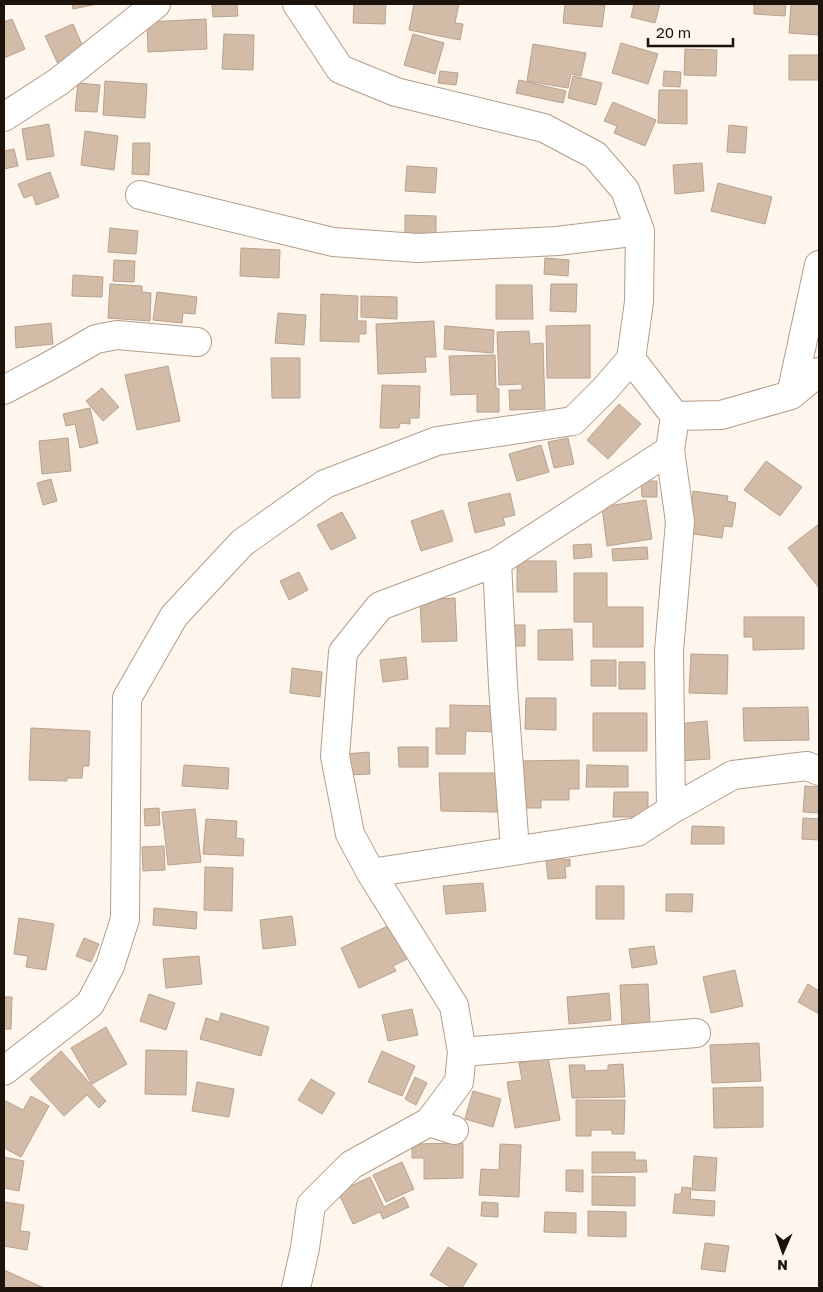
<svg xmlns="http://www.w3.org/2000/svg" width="823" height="1292" font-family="'Golos Text',sans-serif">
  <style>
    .building { fill: #d2bba7; stroke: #b8a28e }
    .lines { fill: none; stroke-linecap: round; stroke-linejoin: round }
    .street-casing { stroke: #b39d8a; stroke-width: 30 }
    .street { stroke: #fff; stroke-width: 28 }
  </style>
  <rect width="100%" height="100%" fill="#fef5ed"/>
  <path class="building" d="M72,4H97L73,9Z
    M212,4H247H237L238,16L213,17Z
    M354,4H386L385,24L353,23Z
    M414,4H459L455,23L463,24L460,40L409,30Z
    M565,4L605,5L602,27L563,23Z
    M634,4H660L655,23L631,17Z
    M754,4H786L785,16L754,14Z
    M791,4H819V35L789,33Z
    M12,19L25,49L4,58V22Z
    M206,19L207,49L148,52L147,22Z
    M73,24L85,52L58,64L45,36Z
    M224,34L254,35L253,70L222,69Z
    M413,34L444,43L435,74L404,65Z
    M621,43L658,54L648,84L612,73Z
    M533,44L586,53L581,76L571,74L568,88L527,81Z
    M685,49L717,50L716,76L684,75Z
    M789,55H819V80H789Z
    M440,71L458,73L456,85L438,83Z
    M664,71L681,72L680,87L663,86Z
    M573,76L602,83L596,105L568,98Z
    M519,80L566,91L563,103L516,93Z
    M105,81L147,84L145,118L103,115Z
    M78,83L100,85L97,112L75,111Z
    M659,90H687V124L658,123Z
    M613,102L656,120L645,146L614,133L617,126L604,121Z
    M49,124L54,156L27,160L22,129Z
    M729,125L747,127L745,153L727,152Z
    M85,131L118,136L114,170L81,165Z
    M133,143H150L149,175L132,174Z
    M14,149L18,166L4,169V151Z
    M702,163L704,191L675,194L673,165Z
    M407,166L437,168L435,193L405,191Z
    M50,172L59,197L36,205L33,195L24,198L18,184Z
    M718,183L772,197L765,224L711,211Z
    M405,215L436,216V238L405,237Z
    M110,228L138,231L136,254L108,252Z
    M241,248L280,250L279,278L240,276Z
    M545,258L569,260L568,276L544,274Z
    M114,260L135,261L134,282L113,281Z
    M73,275L103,277L102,297L72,296Z
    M110,284L142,286V292L151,293L150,321L108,318Z
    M551,284H577L576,312L550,311Z
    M496,285H532L533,319H496Z
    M157,292L197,297L195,314L183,313L182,323L153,320Z
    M321,294L358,296L357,321H366V334H359V342L320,341Z
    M361,296L397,297V319L361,317Z
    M278,313L306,315L304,345L275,343Z
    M434,321L436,357H425L426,372L378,374L376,324Z
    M51,323L53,344L16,348L15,327Z
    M590,325V378H547L546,326Z
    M445,326L494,330L493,353L444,349Z
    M529,331L530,344L543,343L545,409L510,410L509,390H522V384L499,385L497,332Z
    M495,355L496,388L499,389V412H477V394L451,395L449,356Z
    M271,358H300V398H272Z
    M168,366L180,421L137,430L125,375Z
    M382,385L420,386L419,418H410V424L400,423L399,428H380Z
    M102,388L119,407L103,421L86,401Z
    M619,404L641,424L608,459L587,440Z
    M90,408L98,443L80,448L75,424L66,426L63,414Z
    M68,438L71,471L42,474L39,441Z
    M568,438L574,464L554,468L548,442Z
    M541,445L549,472L517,481L509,454Z
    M766,461L802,487L780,516L744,490Z
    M51,479L57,501L43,505L37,483Z
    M641,481H657V497H642Z
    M693,491L728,496L727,501L736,503L732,527L724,526L722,538L687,533Z
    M510,493L515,515L503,518L505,525L475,533L468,503Z
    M646,500L652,539L607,546L602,507Z
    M443,510L453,541L421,551L411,521Z
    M342,512L356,538L331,550L317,525Z
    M819,524V588L788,548Z
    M591,544L592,557L574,559L573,545Z
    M647,547L648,559L613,561L612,549Z
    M517,561H556L557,592H517Z
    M299,572L308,590L289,600L280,581Z
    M574,573H607V607H643V647H593V622H574Z
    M455,598L457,641L422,642L420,600Z
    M744,617H804V649L753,650V637H744Z
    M505,625H525V646H506Z
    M572,629L573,660H538V630Z
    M691,654L728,655L727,694L689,693Z
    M406,657L408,679L383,682L380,660Z
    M591,660H616V686H591Z
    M619,662H645V689H619Z
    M292,668L322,672L320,697L290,693Z
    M526,698H556V730L525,729Z
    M450,705L495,706V732L466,731L465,754H436V728H450Z
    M808,707L809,740L744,741L743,708Z
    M593,713H647V751H593Z
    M707,721L710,759L679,761L677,724Z
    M31,728L90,731L89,766H83L82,778H67V781L29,780Z
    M398,747H428V767H399Z
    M369,752L370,774L348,775L346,754Z
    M579,760V789H569V800H541V808H519V761Z
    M184,765L229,768L228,789L182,786Z
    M587,765L628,766V787H586Z
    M439,773H496L498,812L441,811Z
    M805,786L819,787V813L803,812Z
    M614,792H648V817H613Z
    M159,808L160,825L145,826L144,809Z
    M195,809L201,862L168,865L162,812Z
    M803,818L819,819V840L802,839Z
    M206,819L237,821L236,838L244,839L243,856L203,854Z
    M692,826L724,827V844H691Z
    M164,846L165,870L143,871L142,847Z
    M563,850L564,860L570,859V866L565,867L566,878L548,879L545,851Z
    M205,867L233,868L232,911L204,910Z
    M483,883L486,911L446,914L443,886Z
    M596,886H624V919H596Z
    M666,894H693L692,912L666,911Z
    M154,908L197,912L196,929L153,925Z
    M292,916L296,945L263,949L260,920Z
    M19,918L54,924L46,970L26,967L28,956L14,954Z
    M390,925L407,959L393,966L396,971L359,988L341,948Z
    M84,938L99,944L91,962L76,956Z
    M654,946L657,964L632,968L629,949Z
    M199,956L202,984L166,988L163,959Z
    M735,970L743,1006L711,1013L703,977Z
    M648,984L650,1024L622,1026L620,985Z
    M808,984L819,991V1014L798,1002Z
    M609,993L611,1020L569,1024L567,997Z
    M149,994L175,1003L166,1030L140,1021Z
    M4,997H12L11,1029H4Z
    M412,1009L418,1035L388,1041L382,1015Z
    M221,1013L269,1027L261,1056L200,1039L206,1018L219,1022Z
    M106,1027L127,1064L92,1084L71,1048Z
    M759,1043L761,1081L712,1083L710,1045Z
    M146,1050L187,1051L186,1095L145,1094Z
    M61,1051L106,1101L99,1108L87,1095L64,1116L30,1079Z
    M382,1051L415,1066L402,1096L368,1082Z
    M548,1057L560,1120L515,1128L507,1082L522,1080L519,1063Z
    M623,1064L625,1097L572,1098L569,1065H585V1071L608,1070V1065Z
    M415,1077L427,1083L416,1105L405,1099Z
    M311,1079L335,1093L322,1114L298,1100Z
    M197,1082L234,1089L229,1117L192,1111Z
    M763,1087V1127L714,1128L713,1088Z
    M473,1091L501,1099L493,1127L465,1119Z
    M31,1096L49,1106L21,1157L4,1148V1100L23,1110Z
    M576,1100H625L624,1134H612V1130H591V1136H576Z
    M463,1143V1178L424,1179V1158H412V1144Z
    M500,1144L521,1145L519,1197L479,1195L481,1169L499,1170Z
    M592,1152H635V1160H646L647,1172L592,1173Z
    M694,1156L717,1158L715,1191L692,1190Z
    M4,1157L24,1161L19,1191L4,1188Z
    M402,1162L414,1189L386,1202L373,1175Z
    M566,1170H583V1192L566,1191Z
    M592,1176L635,1177V1206L592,1205Z
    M370,1177L384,1207L404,1197L409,1207L383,1219L380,1212L353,1224L338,1192Z
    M682,1187L691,1188L690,1199L715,1201L714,1216L673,1213L675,1194H681Z
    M4,1202L24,1205L20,1231L30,1232L27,1250L4,1246Z
    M482,1202L498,1203V1217L481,1216Z
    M588,1211L626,1212V1237L588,1236Z
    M545,1212L576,1213V1233L544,1232Z
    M705,1243L729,1246L725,1272L701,1269Z
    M448,1247L477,1264L462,1288H452L430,1275Z
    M4,1270L44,1288H4Z"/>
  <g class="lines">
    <g class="street-casing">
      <path id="street" d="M4,117L58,82L156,4
        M140,195L333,242L417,248L557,241L640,231
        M631,359L675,416L721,415L791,395L819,372
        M4,390L51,365L96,339L117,335L197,342
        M791,395L819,265
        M497,562L503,685L515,850
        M671,810L669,651L680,522L670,450L675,416
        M371,873L637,832L671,810L733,775L807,766L819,771
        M462,1052L696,1033
        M4,1071L90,1004L110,966L125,919L127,698L174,616L242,543L325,484L437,441L573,421L605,389L631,359L639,302L640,231L625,190L595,155L544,128L396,92L340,69L297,4
        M429,1122L454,1130
        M296,1288L305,1248L311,1205L351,1165L429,1122L459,1082L462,1052L454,1006L371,873L350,834L335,756L343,652L380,606L497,562L670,450"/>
    </g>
    <use href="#street" class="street"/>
  </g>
  <rect width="823" height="1292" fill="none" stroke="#1b130c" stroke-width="10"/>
  <g transform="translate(783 1252) rotate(182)" stroke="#fef5ed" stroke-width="4" paint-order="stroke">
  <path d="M0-4L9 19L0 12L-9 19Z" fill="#1b130c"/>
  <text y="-8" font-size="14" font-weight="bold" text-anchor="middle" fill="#1b130c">N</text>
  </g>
  <path d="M648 38v8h85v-8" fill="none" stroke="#1b130c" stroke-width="2.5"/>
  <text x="656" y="38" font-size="15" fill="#1b130c" stroke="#fef5ed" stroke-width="4" paint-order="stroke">20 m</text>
</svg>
